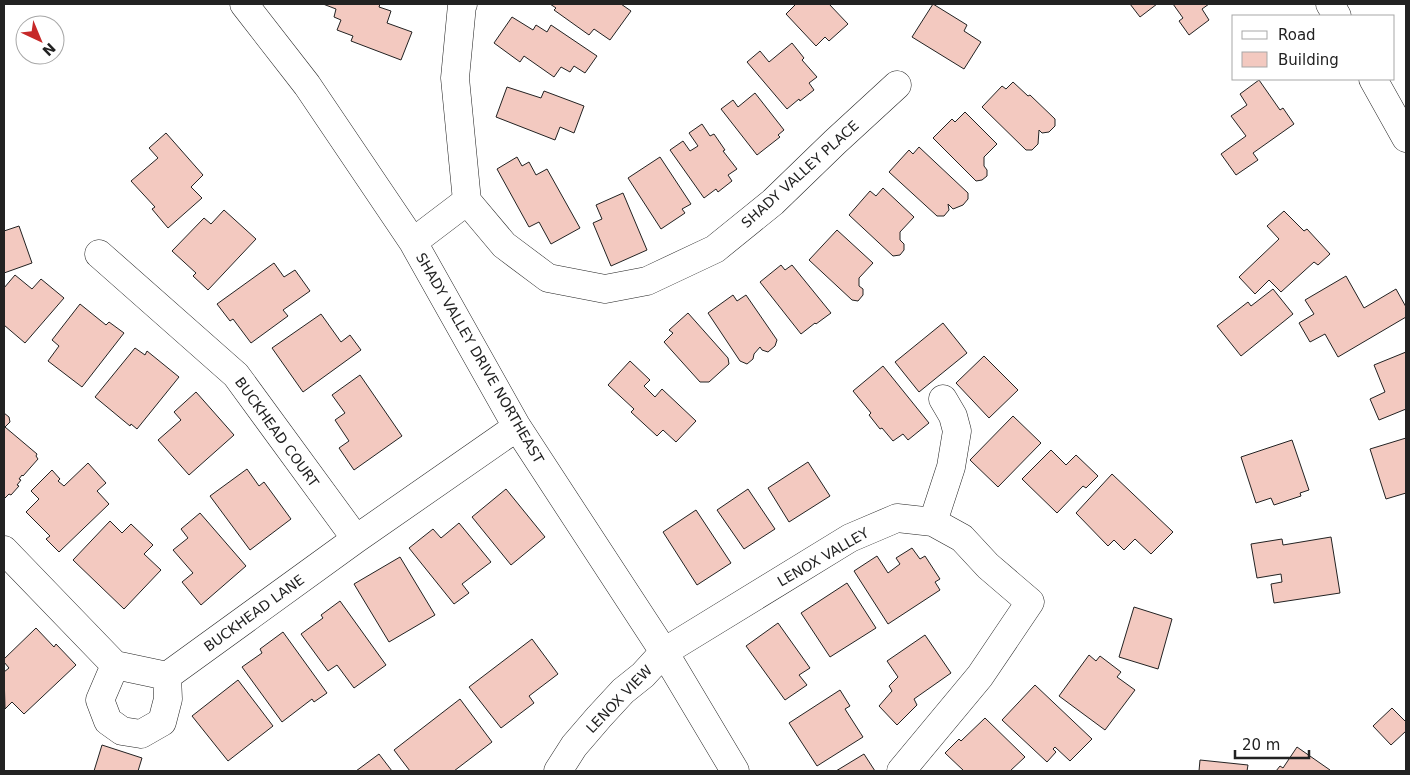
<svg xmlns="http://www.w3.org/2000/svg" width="1410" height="775" font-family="'DejaVu Sans',sans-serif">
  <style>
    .building { fill: #f3c9c0; stroke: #222 }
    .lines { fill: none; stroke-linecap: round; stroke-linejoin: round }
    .minor-casing { stroke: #222; stroke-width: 29 }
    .minor { stroke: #fff; stroke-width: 28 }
    .labels { text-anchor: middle; stroke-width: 4; stroke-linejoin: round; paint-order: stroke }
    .street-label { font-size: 14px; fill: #222; stroke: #fff }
  </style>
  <rect width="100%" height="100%" fill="#fff"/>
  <path class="building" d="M323,4H380L379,7L391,11L387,23L412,32L401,60L351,41L353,36L337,30L341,20L334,17L336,9Z
    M550,4H621L631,11L610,40L594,29L589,35L554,10L556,8Z
    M796,4H829L848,24L829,41L825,37L816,46L786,14Z
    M933,4L967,25L964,31L981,42L964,69L912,37Z
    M1130,4H1157L1140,17Z
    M1173,4H1209L1202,9L1209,20L1189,35L1179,21L1183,18Z
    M512,17L533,30L536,25L547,32L551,25L597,56L585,73L574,66L570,72L561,67L554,77L524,56L520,62L494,43Z
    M792,43L804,58L802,60L817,77L809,83L814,90L800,101L799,99L787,109L747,62L760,51L769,62Z
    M1259,80L1280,110L1283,108L1294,124L1253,153L1258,160L1236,175L1221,154L1246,136L1231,116L1247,105L1240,94Z
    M1013,82L1028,96L1030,95L1055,119V126L1049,132L1042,133L1039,130L1038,144L1032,150H1026L982,107L1002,86L1006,89Z
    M507,87L541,98L544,91L584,106L574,133L560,127L555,140L496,117Z
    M755,93L784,130L778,135L780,137L757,155L721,109L733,100L738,107Z
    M965,112L997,144L984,157V166L987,170V176L982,180L976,181L933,138L952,119L955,122Z
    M702,124L710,136L714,134L725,150L723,151L737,169L728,175L732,181L718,192L716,189L704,198L670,150L683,141L690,151L698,146L689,133Z
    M166,133L203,175L191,187L202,198L168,228L152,209L155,207L131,181L158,158L149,148Z
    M919,147L968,193V199L963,205L953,209L948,204L949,210L944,216H937L889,172L909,150L913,154Z
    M517,157L522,166L529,162L536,175L547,169L580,228L551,244L539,222L529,227L497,169Z
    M660,157L691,204L682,209L685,213L661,229L628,178Z
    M883,188L914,217L900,232V240L904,244V250L900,255L893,256L849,215L870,191L876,196Z
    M623,193L647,250L611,266L593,223L602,219L596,205Z
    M224,210L256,239L208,290L193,276L196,273L172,251L204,218L211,224Z
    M1284,211L1304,231L1307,229L1330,254L1318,265L1314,262L1281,292L1269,280L1255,294L1239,277L1279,239L1267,226Z
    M19,226L32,263L4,273V231Z
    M837,230L873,263L859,278V286L863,289V295L858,301L852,300L809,260Z
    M274,263L284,277L295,270L310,291L283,310L288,316L251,343L233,319L230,321L217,304Z
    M781,265L785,270L792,265L831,313L816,324L815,323L801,334L760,282Z
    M15,275L32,289L41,279L64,298L25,343L4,325V288Z
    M1346,276L1364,308L1396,289L1406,307V317L1338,357L1325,334L1310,342L1299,323L1314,314L1305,300Z
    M1273,289L1293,314L1241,356L1217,326L1248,302L1251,306Z
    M733,295L737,301L746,295L777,340L775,346L768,352L762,350L760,347L754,354L753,359L747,364L740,361L708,313Z
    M80,304L106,325L109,322L124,333L82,387L48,361L59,346L52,340Z
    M688,313L728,358L729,364L709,382H700L664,342L673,333L669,330Z
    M321,314L341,342L350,335L361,350L303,392L272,348Z
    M943,323L967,353L919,392L895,362Z
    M135,348L145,355L147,351L179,377L137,429L131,424L130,426L95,397Z
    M1406,352V409L1379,420L1370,399L1385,392L1374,365Z
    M984,356L1018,390L989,418L956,383Z
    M630,361L650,380L644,386L655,397L662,389L696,421L676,442L663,430L657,436L631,412L634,409L608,385Z
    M883,366L929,423L908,440L903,434L893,441L882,428L880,429L869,415L871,413L853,391Z
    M360,375L402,436L354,470L339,448L349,441L335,420L345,413L332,395Z
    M196,392L234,435L189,475L158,440L181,420L174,412Z
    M4,413L9,417L10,422L5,427L37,454L36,456L38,459L23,476L22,475L19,479L21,480L17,485L19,486L11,495L9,494L5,498L4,497Z
    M1013,416L1041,443L998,487L970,460Z
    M1406,438V493L1386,499L1370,449Z
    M1292,440L1309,490L1300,493L1301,496L1274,505L1271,498L1256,503L1241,457Z
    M1051,450L1066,465L1076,455L1098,476L1086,488L1083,486L1057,513L1022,479Z
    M808,462L830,496L789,522L768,488Z
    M88,463L106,483L97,491L109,504L59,552L46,539L50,536L26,512L39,499L31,491L52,470L60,479L58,481L64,486Z
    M247,469L259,486L264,482L291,519L250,550L210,496Z
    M1112,474L1173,532L1151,554L1135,539L1124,550L1114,540L1108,546L1076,513Z
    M506,489L545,537L511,565L472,517Z
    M748,489L775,529L744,549L717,510Z
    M696,510L731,563L697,585L663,532Z
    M200,513L246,566L201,605L182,582L193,573L173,550L188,538L181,529Z
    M110,521L122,533L131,524L153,545L144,554L161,570L124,609L73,560Z
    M459,523L491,562L462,584L469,593L454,604L409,548L433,529L441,538Z
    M1331,537L1340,593L1274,603L1271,584L1282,582L1281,574L1257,578L1251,544L1282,539L1283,545Z
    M912,548L920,559L925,556L940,579L935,582L940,590L888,624L854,571L877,556L888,573L900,564L896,558Z
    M400,557L435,615L389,642L354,584Z
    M847,583L876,628L830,657L801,613Z
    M340,601L386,665L354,688L337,665L328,671L301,634L323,618L321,615Z
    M1134,607L1172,619L1158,669L1119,657Z
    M778,623L810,668L799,675L807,685L785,700L746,646Z
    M36,628L54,647L56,644L76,665L24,714L12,702L5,709L4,672L9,668L4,662V659Z
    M283,632L327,693L314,702L312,699L282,722L242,667L262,653L260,649Z
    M925,635L951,673L914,699L917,705L897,725L879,706L892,691L889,686L898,677L887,661Z
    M532,639L558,674L529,696L534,703L501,728L469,687Z
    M1089,655L1096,661L1100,656L1121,672L1117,677L1135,690L1105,730L1059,696Z
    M238,680L273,726L228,761L192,716Z
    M1035,685L1092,739L1070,761L1055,747L1053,749L1056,752L1047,762L1002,720Z
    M840,690L850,706L845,709L863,737L817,766L789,723Z
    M460,699L492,742L454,771H410L394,750Z
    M1392,708L1406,722V731L1391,745L1373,726Z
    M985,718L1025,757L1010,771H964L945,753L959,739L961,741Z
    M102,745L142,758L138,771H94Z
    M1297,747L1330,770V771H1276L1280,766L1283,768Z
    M379,754L392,771H356Z
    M864,754L875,771H836Z
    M1200,760L1248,765L1247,771H1199Z"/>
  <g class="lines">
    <g class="minor-casing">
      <path id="minor" d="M244,4L307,85L413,242L517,427L664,652L735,771
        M463,4L462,5L455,78L467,201L504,245L548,278L605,289L647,281L715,249L773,202L835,142L897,85
        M1330,4L1337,16
        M1373,79L1406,138
        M413,242L467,201
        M99,254L236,375L356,539
        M933,522L951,467L957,431L953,416L943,399
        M4,550L115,665L167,676L356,539L517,427
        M115,665L100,700L108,721L122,731L141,734L162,722L168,699L167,676
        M558,771L574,746L599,717L623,691L643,675L664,652L850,538L897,518L933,522L962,538L988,566L1030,602L980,676L901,771"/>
    </g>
    <use href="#minor" class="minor"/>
  </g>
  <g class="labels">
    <g class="street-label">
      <text transform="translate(800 174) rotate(-42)" y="5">SHADY VALLEY PLACE</text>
      <text transform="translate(480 358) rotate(60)" y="5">SHADY VALLEY DRIVE NORTHEAST</text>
      <text transform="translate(277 432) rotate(54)" y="5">BUCKHEAD COURT</text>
      <text transform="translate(823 557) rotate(-30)" y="5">LENOX VALLEY</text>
      <text transform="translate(254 613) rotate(-36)" y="5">BUCKHEAD LANE</text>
      <text transform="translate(619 699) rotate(-46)" y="5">LENOX VIEW</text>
    </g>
  </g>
  <rect width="1410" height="775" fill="none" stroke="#222222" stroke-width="10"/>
  <rect x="1232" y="15" width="162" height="65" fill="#ffffff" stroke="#a7a7a7"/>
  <rect x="1242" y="31" width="25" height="8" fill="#ffffff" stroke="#a7a7a7"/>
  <text x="1278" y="40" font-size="15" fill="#222222">Road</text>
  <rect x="1242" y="52" width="25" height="15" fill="#f3c9c0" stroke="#a7a7a7"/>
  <text x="1278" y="65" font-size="15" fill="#222222">Building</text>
  <g transform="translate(40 40) rotate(136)"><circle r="24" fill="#ffffff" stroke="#a7a7a7"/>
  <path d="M0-4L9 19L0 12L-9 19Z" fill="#c62828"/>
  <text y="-8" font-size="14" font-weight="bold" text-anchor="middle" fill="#222222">N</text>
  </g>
  <path d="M1235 750v8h74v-8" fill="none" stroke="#222222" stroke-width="2.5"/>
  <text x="1242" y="750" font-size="15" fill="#222222" stroke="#ffffff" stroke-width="4" paint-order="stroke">20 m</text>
</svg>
